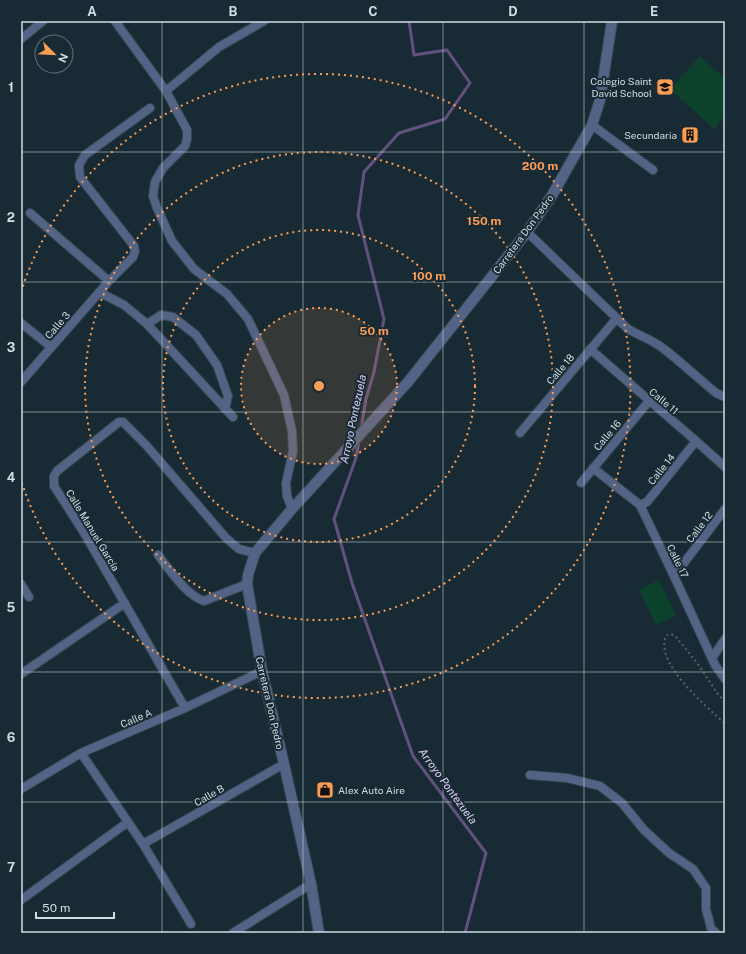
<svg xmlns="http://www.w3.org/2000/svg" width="746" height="954" font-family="'Public Sans',sans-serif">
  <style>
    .green { fill: #0c412b }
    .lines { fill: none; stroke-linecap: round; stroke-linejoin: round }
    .stream { stroke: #62517e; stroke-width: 3 }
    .minor-casing { stroke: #364750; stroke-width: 10 }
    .tertiary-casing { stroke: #364750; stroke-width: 12 }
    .path { stroke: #53646c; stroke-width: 2; stroke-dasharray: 2 3; stroke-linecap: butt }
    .minor { stroke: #536386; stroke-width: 8 }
    .tertiary { stroke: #536386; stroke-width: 10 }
    .grid { fill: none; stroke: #d1dde3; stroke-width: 1; stroke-opacity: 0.55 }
    .ring { fill: none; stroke: #fc9d54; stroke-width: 2; stroke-dasharray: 2 4 }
    .labels { text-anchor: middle; stroke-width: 4; stroke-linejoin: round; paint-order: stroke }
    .poi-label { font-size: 10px; fill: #d1dde3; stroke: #182b34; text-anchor: end }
    .street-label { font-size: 10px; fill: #d1dde3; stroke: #182b34 }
    .water-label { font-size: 11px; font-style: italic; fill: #e0d1fd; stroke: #182b34 }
    .centre { fill: #fc9d54; stroke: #182b34; stroke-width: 2 }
    .ring-label { font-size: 12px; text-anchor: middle; font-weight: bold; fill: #fc9d54; stroke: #182b34; stroke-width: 4; stroke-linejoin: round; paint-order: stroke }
    .neatline { fill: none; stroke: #d1dde3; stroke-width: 1.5 }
    .grid-label { font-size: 13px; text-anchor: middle; font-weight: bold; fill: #d1dde3 }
  </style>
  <rect width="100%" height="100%" fill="#182b34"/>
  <path class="green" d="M700,56L725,79V115L714,129L670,89Z
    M659,580L676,615L656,625L639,590Z"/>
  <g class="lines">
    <path class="stream" d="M361,429L366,399L374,372L384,319L358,215L364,172L399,133L445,119L470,83L447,50L414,55L409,21
      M359,441L356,458L334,519L352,583L413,756L486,853L465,933"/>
    <g class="minor-casing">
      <path id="minor" d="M115,21L166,91L187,130V139L185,146L163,168L155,182L153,196L157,208L172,241L194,269L227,294L248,319L284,395L292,431L293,451L286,483L287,496L292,509
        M21,39L43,21
        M166,91L219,47L264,21
        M592,125L653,170
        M30,213L109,281
        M527,232L628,329C640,336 653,340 664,349C682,363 699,379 716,393L725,397
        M99,292L124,305L147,324L233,417
        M21,323L51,347
        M147,324L161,315L173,317L196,335L217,365L228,396L225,409
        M590,349L696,441L725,467
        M21,382L109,281L133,257L135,251L134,246L80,177L79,165L85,155L150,108
        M520,433L616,319
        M593,468L640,505L674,576L715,665L725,679
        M581,483L649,401
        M640,505L647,502L696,441
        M158,555C169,569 186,595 204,601L247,584
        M674,576L725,509
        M21,584L29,597
        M712,658L725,639
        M21,674L125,603
        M185,708L83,531L54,486V476L57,471L119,422H123L146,445L226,538L239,549L255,553
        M81,753L143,844L191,924
        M530,775L567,778L600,786L622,803L644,830L669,853L693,869L706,888V909L711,928L716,933
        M21,789L81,753L185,708L262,671
        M143,844L284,764
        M21,900L128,822
        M233,933L311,884"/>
    </g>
    <g class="tertiary-casing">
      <path id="tertiary" d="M319,933L311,884L284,764L262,671L247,584L248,575L255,553L292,509L408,382L527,232L551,197L592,125L600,100L612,21"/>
    </g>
    <path class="path" d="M725,702L717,693L698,664L676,637C672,634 670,633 666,636C654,664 707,706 725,724"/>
    <use href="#minor" class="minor"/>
    <use href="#tertiary" class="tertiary"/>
  </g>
  <path class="grid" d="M162,21V933M303,21V933M443,21V933M584,21V933M21,152H725M21,282H725M21,412H725M21,542H725M21,672H725M21,802H725"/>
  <circle cx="319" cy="386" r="78" fill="#fc9d54" fill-opacity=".12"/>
  <g class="ring">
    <circle cx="319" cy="386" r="78"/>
    <circle cx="319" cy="386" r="156"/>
    <circle cx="319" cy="386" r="234"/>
    <path d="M21 292A312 312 0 1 1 21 480"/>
  </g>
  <defs>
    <g id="school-square" transform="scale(0.9)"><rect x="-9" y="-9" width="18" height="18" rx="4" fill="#fc9d54" stroke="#182b34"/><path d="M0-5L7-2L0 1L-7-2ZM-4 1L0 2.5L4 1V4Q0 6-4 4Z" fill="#111"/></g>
    <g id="building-square" transform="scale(0.9)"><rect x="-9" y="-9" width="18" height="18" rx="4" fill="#fc9d54" stroke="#182b34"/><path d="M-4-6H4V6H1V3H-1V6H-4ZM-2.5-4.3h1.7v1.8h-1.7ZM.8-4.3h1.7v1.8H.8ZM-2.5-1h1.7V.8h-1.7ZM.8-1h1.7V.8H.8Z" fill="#111"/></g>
    <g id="shop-square" transform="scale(0.9)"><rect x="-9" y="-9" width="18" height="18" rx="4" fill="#fc9d54" stroke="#182b34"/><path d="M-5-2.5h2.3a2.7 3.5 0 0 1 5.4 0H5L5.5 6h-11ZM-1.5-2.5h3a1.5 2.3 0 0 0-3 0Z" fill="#111"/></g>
  </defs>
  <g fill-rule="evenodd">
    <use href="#school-square" x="665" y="87"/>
    <use href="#building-square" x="690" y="135"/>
    <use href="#shop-square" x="325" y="790"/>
  </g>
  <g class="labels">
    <g class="poi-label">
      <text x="652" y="85">Colegio Saint<tspan x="652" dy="12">David School</tspan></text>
      <text x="677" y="139">Secundaria</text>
      <text x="338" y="794" text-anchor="start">Alex Auto Aire</text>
    </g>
    <g class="street-label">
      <text transform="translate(523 234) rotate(-54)" y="4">Carretera Don Pedro</text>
      <text transform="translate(57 325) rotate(-49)" y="4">Calle 3</text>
      <text transform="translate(560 369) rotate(-50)" y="4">Calle 18</text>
      <text transform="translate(664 401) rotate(40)" y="4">Calle 11</text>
      <text transform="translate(607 435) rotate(-50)" y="4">Calle 16</text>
      <text transform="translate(661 469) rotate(-51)" y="4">Calle 14</text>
      <text transform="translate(699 527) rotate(-53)" y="4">Calle 12</text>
      <text transform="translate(93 530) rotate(59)" y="4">Calle Manuel García</text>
      <text transform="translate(678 561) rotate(64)" y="4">Calle 17</text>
      <text transform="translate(270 703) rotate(77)" y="4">Carretera Don Pedro</text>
      <text transform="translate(136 718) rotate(-23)" y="4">Calle A</text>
      <text transform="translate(209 795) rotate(-30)" y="4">Calle B</text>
    </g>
    <g class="water-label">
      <text transform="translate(353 419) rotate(-78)" y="4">Arroyo Pontezuela</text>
      <text transform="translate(448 786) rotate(54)" y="4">Arroyo Pontezuela</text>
    </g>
  </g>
  <circle cx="319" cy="386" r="6" class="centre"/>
  <g class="ring-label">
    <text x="540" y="170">200 m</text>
    <text x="484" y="225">150 m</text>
    <text x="429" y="280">100 m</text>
    <text x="374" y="335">50 m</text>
  </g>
  <rect width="746" height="954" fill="none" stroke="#182b34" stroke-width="44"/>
  <g transform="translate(54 54) rotate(114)"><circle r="19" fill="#182b34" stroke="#62727a"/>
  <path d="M0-3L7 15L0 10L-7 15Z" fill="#fc9d54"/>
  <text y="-6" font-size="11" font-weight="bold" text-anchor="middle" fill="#d1dde3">N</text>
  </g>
  <path d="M36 912v6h78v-6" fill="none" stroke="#d1dde3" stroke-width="2"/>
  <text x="42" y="912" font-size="12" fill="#d1dde3" stroke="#182b34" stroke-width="3" paint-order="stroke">50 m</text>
  <rect x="22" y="22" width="702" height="910" class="neatline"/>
  <g class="grid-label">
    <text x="92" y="16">A</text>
    <text x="233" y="16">B</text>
    <text x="373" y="16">C</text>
    <text x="513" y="16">D</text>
    <text x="654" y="16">E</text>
    <text x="11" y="92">1</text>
    <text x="11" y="222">2</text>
    <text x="11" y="352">3</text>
    <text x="11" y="482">4</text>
    <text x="11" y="612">5</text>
    <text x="11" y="742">6</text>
    <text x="11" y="872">7</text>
  </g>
</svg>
